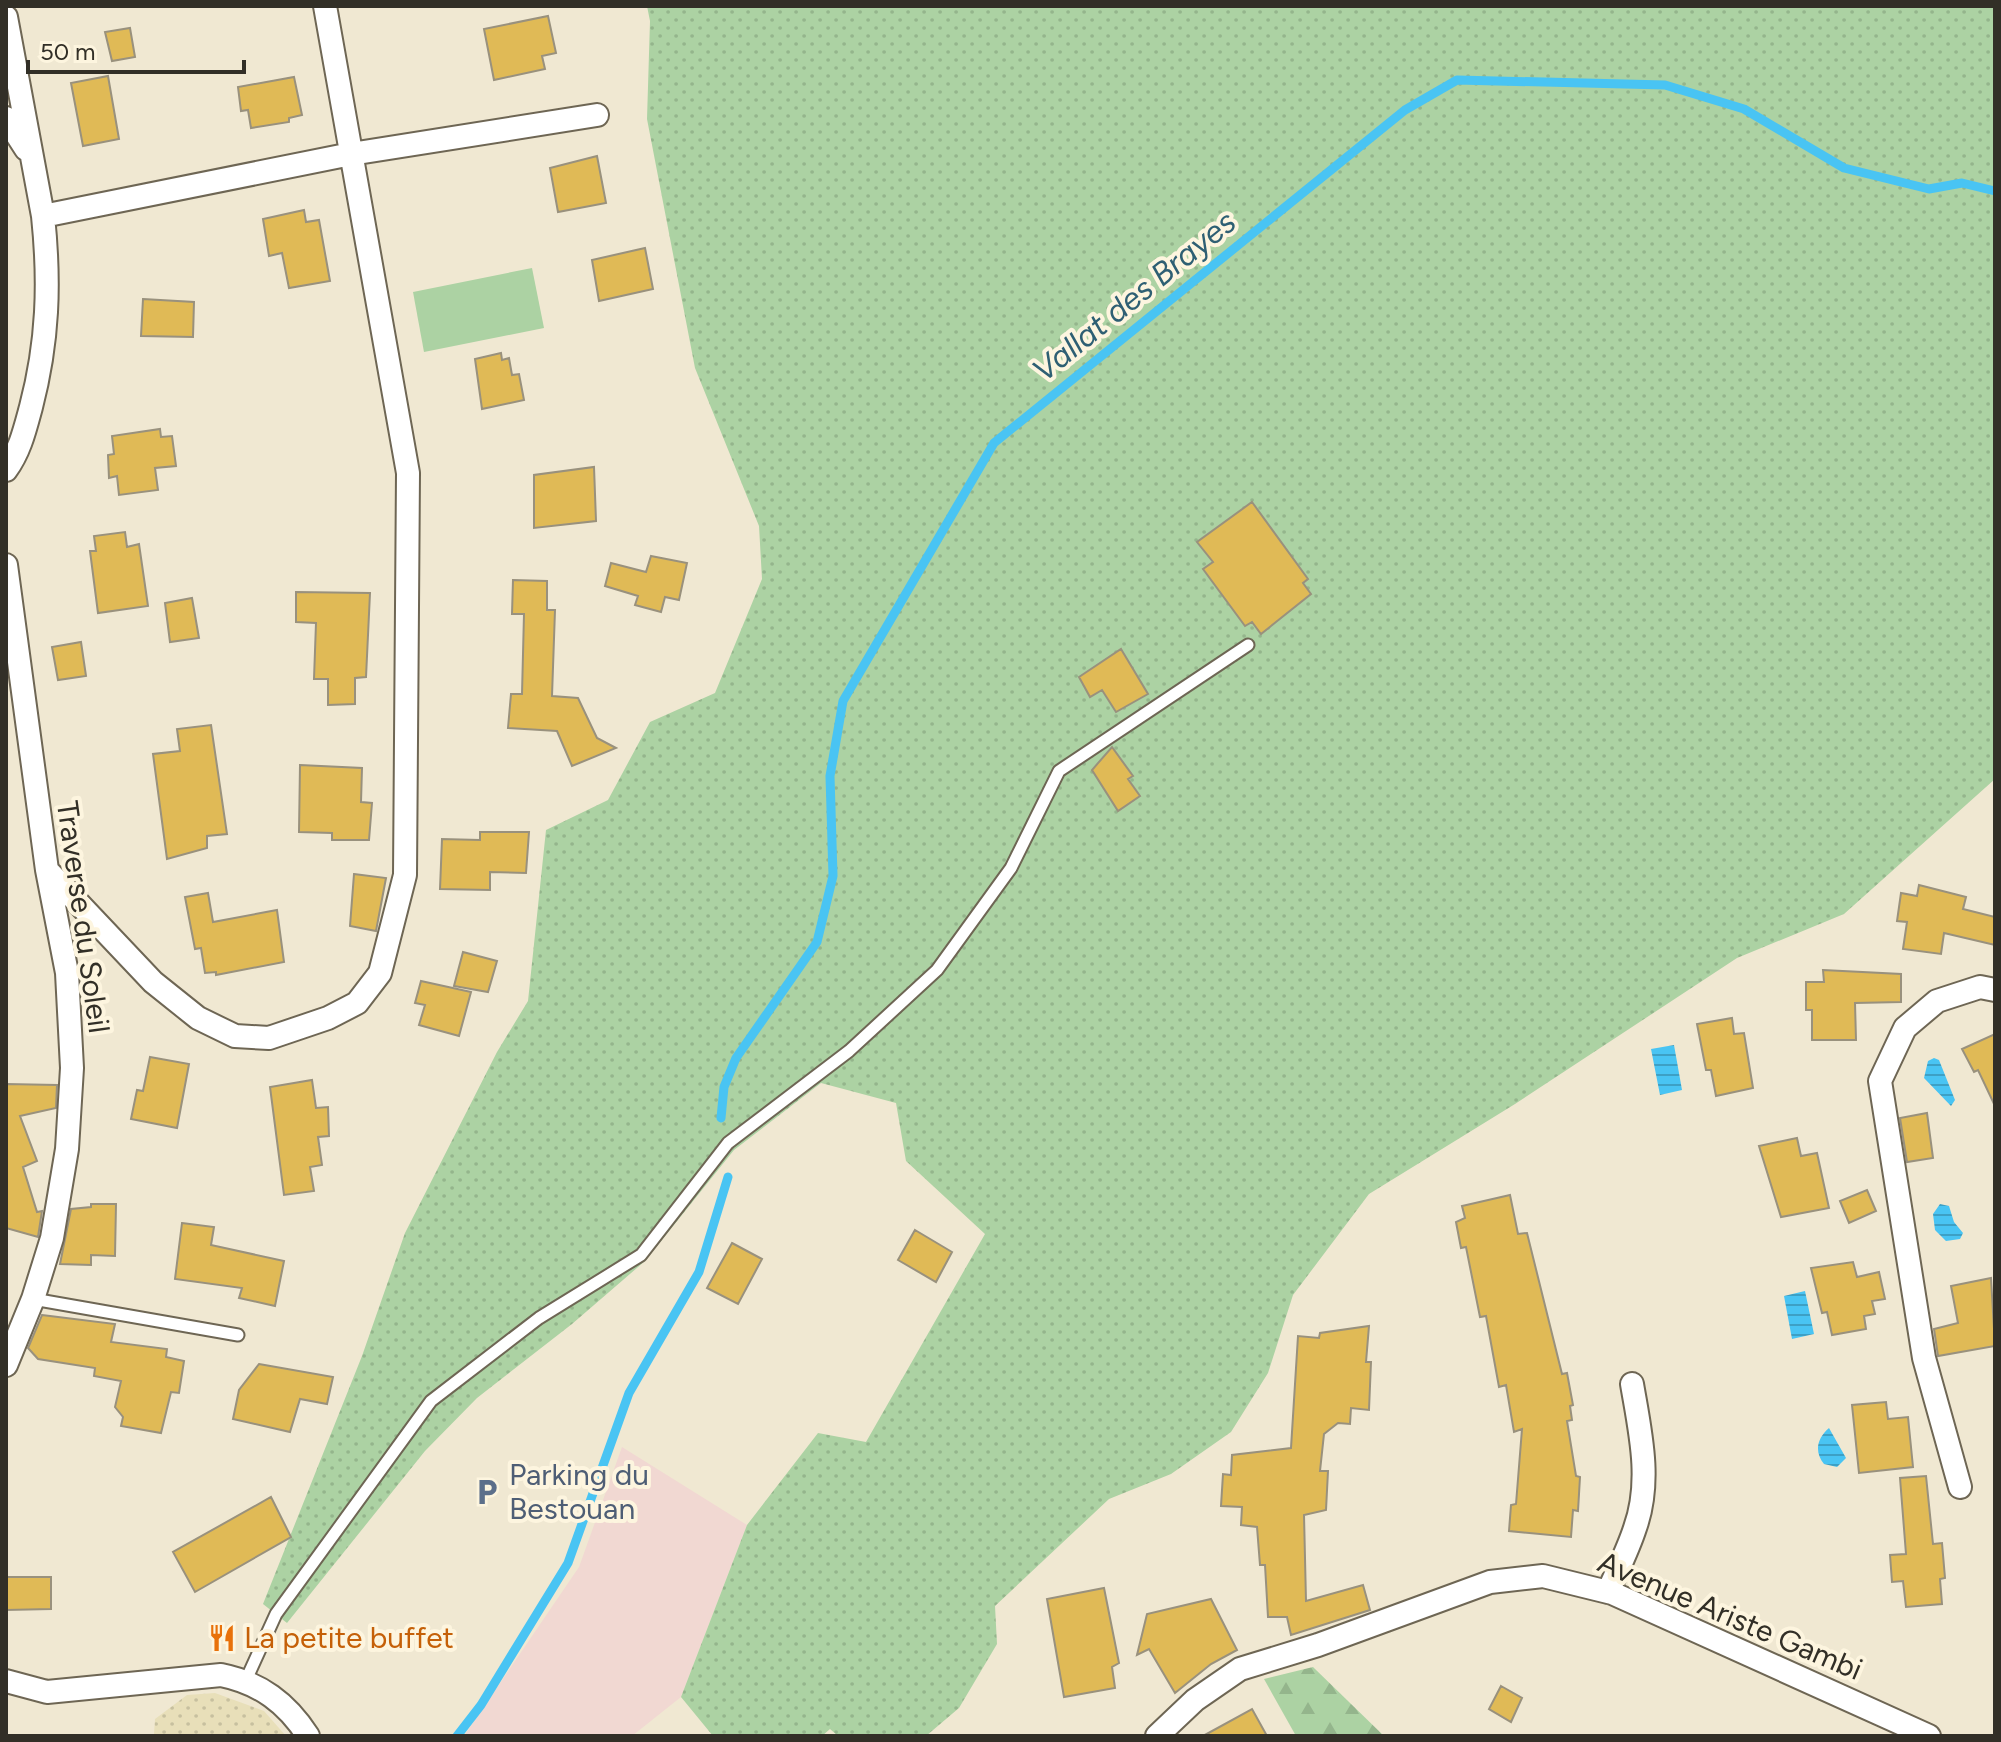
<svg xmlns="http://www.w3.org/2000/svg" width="2001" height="1742" font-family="Figtree,sans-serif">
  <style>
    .commercial { fill: #f1d8d2 }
    .grass { fill: url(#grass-dots) }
    .forest { fill: url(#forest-firs) }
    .sand { fill: url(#sand-dots) }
    .green { fill: #acd2a3 }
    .water { fill: url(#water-rules) }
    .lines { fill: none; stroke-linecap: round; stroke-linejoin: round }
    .stream { stroke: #49c4f3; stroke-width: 9 }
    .building { fill: #e0ba56; stroke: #99917d; stroke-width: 2 }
    .service-casing { stroke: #6e6654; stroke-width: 15 }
    .minor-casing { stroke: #6e6654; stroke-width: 26 }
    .service { stroke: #fff; stroke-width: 11 }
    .minor { stroke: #fff; stroke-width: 22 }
    .labels { text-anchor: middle; stroke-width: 8; stroke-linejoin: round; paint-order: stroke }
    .street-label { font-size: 30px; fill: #322f27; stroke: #fdf5df }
    .service-label { font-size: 30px; fill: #4e5e75; stroke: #fdf5df; text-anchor: start }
    .food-label { font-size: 30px; fill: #c56008; stroke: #fdf5df; text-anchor: start }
    .water-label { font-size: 32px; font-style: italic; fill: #2e5f73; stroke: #fdf5df }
  </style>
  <defs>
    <pattern id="grass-dots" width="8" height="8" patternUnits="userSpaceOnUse" patternTransform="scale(2)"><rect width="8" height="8" fill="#acd2a3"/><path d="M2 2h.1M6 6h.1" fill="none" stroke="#94b58c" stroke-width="1.8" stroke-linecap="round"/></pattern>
    <pattern id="forest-firs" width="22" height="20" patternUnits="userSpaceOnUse" patternTransform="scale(2)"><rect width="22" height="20" fill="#acd2a3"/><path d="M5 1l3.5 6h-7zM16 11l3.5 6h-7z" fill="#94b58c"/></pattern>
    <pattern id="sand-dots" width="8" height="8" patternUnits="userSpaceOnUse" patternTransform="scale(2)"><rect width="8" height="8" fill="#e8dfb9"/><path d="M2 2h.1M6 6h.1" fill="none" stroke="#c7c09f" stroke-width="1.8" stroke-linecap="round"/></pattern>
    <pattern id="water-rules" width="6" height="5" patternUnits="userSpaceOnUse" patternTransform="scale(2)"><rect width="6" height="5" fill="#49c4f3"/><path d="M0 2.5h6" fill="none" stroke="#3da0c5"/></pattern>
  </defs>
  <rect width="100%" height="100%" fill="#f0e8d2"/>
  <path class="commercial" d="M622,1447L747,1525L681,1697L632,1736H464L579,1567Z"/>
  <path class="grass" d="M647,6H1995V779L1844,914L1737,958L1515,1104L1369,1194L1293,1295L1268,1373L1231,1432L1171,1474L1109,1499L995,1606L997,1644L959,1708L926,1736H838L830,1729L822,1736H713L681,1697L747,1525L818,1433L866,1442L985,1234L906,1161L896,1103L821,1083L734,1150L645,1261L572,1324L477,1398L425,1451L287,1623L263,1604L362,1356L405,1233L497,1052L528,1001L546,830L608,800L650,722L715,693L762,579L759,526L695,368L647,119L650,21Z"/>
  <path class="forest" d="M1313,1667L1384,1736H1296L1264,1679Z"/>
  <path class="sand" d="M215,1693L264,1711L286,1736L154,1734L155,1719L187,1695Z"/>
  <path class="green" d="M532,268L544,328L424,352L413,292Z"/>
  <path class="water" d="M1674,1045L1682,1090L1660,1095L1651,1049Z
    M1934,1058L1939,1060L1955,1100L1951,1106L1924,1078L1928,1061Z
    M1940,1204L1949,1206L1954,1222L1963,1233L1960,1239L1946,1241L1935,1230L1933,1214Z
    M1805,1291L1814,1334L1792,1339L1784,1296Z
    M1829,1428L1846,1458L1837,1467L1824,1464C1814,1452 1817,1438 1829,1428Z"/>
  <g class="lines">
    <path class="stream" d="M721,1118L724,1087L736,1058L817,942L833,876L830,776L843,701L994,443L1405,110L1457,80L1665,85L1744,109L1844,168L1929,189L1962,183L1995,191
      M457,1736L481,1705L568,1563L629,1393L699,1272L728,1177"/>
  </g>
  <path class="building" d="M548,16L556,53L542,56L545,69L494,80L484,29Z
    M130,28L135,57L112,61L105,32Z
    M108,76L119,139L83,146L71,83Z
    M294,77L302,115L289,118V122L251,128L248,110L241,111L238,87Z
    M597,156L606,203L558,212L550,168Z
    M304,210L306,222L319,220L330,281L289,288L282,253L269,256L263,219Z
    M645,248L653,289L599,301L592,260Z
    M143,299L194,302L193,337L141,336Z
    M501,353L502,360L509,358L512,375L519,374L524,400L482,409L475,359Z
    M160,429L161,437L172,436L176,466L155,468L158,490L119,495L117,476L109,478L108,455L114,454L112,436Z
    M594,467L596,521L534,528V475Z
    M1252,502L1308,579L1303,583L1311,594L1261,634L1252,622L1245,626L1203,569L1213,562L1197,542Z
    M125,532L127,547L139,544L148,606L98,613L90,551H96L94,536Z
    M651,556L687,563L679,600L665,597L661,612L635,605L638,596L605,586L611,563L646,572Z
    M513,580L547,581V610H555L552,696L578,698L597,738L616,748L572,766L557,731L508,728L511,694H522L524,614H512Z
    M296,592L370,593L366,677L355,678V704L328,705V679H314L316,623L296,622Z
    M192,598L199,638L170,642L165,603Z
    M81,642L86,676L58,680L52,647Z
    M1121,649L1148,694L1116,712L1102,690L1090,697L1079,677Z
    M211,725L227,834L207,836V848L167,859L153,754L180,751L177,729Z
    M1112,747L1133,776L1128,779L1140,796L1118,811L1092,770Z
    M300,765L362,768L361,802L372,803L369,840H332V833L299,832Z
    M480,832H529L526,873L490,872V890L440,889L442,839L480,840Z
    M354,874L386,878L376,931L350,926Z
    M1919,885L1966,897L1963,909L1995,917V945L1944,933L1941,954L1903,949L1907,922L1897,921L1901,893L1917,896Z
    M208,893L213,922L277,910L284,962L216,975V972L205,973L201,948L195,949L185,897Z
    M463,952L497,961L488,992L454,986Z
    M1823,970L1901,974V1002L1855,1003L1856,1040H1812V1010H1806V982H1824Z
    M421,981L471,992L459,1036L419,1025L425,1005L415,1003Z
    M1732,1018L1734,1034L1744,1033L1753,1088L1716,1096L1711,1070H1706L1697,1024Z
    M1995,1034V1106L1978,1070L1974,1072L1962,1049Z
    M150,1057L189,1064L177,1128L131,1119L137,1090L143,1091Z
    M312,1080L316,1108L328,1107L329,1136L318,1137L322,1165L310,1167L314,1191L284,1195L270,1087Z
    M6,1084L57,1085L56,1108L20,1116L37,1161L23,1167L37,1212L42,1211L38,1237L6,1228Z
    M1927,1113L1933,1158L1907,1162L1900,1118Z
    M1797,1138L1801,1156L1817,1153L1829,1208L1781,1217L1759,1146Z
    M1867,1190L1876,1211L1849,1223L1840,1201Z
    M1510,1195L1518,1234L1527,1233L1562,1374L1567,1373L1573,1405L1570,1406L1572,1420L1567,1421L1576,1476L1580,1477L1578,1511L1573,1510L1571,1537L1509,1531L1511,1505L1516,1504L1522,1429L1514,1432L1506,1385L1499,1387L1486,1316L1480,1317L1466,1247L1461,1248L1456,1222L1465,1218L1462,1206Z
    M91,1204H116L115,1256L91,1255V1265L60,1264L71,1209L91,1207Z
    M182,1223L214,1227L211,1245L284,1261L275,1306L239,1298L242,1288L175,1279Z
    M915,1230L952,1252L936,1282L898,1260Z
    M732,1243L762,1259L738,1304L707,1288Z
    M1853,1262L1857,1277L1879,1272L1885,1299L1872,1301L1875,1314L1864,1316L1866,1329L1832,1335L1827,1312L1822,1313L1811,1268Z
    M1991,1278L1995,1346L1938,1356L1934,1329L1958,1323L1951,1286Z
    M42,1315L115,1324L111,1342L167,1349L166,1357L184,1361L179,1393L171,1392L161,1433L121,1426L123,1417L115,1407L121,1381L94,1376L95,1368L38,1359L28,1348Z
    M1369,1326L1366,1362H1371L1369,1410L1351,1408L1350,1424L1338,1423L1324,1434L1320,1471H1328L1326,1510L1304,1515L1306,1601L1363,1585L1370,1610L1291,1635L1287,1617H1268L1265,1565H1260L1257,1527L1241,1525L1242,1507L1221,1506L1223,1474L1231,1475L1232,1455L1291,1448L1298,1336L1319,1338L1320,1333Z
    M259,1364L333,1377L327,1404L300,1399L290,1432L233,1419L239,1390Z
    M1886,1402L1888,1419L1908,1417L1913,1467L1859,1473L1852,1405Z
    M1926,1476L1933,1544L1942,1543L1945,1578L1940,1579L1942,1604L1906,1607L1903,1581L1892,1582L1890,1555L1906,1554L1900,1478Z
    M271,1497L291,1537L195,1592L173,1552Z
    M6,1577H51V1609L6,1610Z
    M1104,1588L1119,1663L1112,1667L1115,1688L1064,1697L1047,1599Z
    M1211,1599L1237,1650L1211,1664L1175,1693L1149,1649L1137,1655L1147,1614Z
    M1501,1686L1522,1698L1511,1722L1489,1709Z
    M1252,1709L1267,1736H1203Z"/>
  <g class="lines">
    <g class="service-casing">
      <path id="service" d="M33,1299L238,1335
        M246,1680L276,1614L431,1401L539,1318L641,1255L728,1143L849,1051L937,970L1011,868L1059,771L1248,645"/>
    </g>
    <g class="minor-casing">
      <path id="minor" d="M6,17L43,216
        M6,118L26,149
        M6,470C20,451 25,429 31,407C48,342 50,283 43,216L351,154L597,115
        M6,565L47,870L67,973L72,1068L67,1149L52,1238L33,1299L6,1365
        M47,870L153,982L198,1018L235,1036L269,1038L328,1018L357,1003L380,973L405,875L408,473L325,6
        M1960,1487L1924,1358L1880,1081L1905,1028L1937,1001L1980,987L1995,990
        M1608,1592C1617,1571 1628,1550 1635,1528C1652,1481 1640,1431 1632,1384
        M6,1681L47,1692L221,1675C260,1683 287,1703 308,1736
        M1157,1736L1195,1700L1240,1669L1318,1645L1490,1582L1543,1576L1612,1593L1929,1736"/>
    </g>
    <use href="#service" class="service"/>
    <use href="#minor" class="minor"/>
  </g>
  <defs>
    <g id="parking-bare" transform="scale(2.16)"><path d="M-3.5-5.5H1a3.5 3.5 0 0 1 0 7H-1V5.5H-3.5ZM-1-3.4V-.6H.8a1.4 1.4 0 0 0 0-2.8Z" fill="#5c6f8a" stroke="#fdf5df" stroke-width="2.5" paint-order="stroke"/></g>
    <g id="restaurant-bare" transform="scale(2.16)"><path d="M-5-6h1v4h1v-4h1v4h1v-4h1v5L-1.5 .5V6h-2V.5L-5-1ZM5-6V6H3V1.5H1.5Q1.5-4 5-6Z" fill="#e8710a" stroke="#fdf5df" stroke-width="2.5" paint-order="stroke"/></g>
  </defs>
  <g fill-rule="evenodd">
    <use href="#parking-bare" x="487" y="1492"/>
    <use href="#restaurant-bare" x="222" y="1638"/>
  </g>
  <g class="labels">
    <g class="street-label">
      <text transform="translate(83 917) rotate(82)" y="10">Traverse du Soleil</text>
      <text transform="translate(1730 1616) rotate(23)" y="10">Avenue Ariste Gambi</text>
    </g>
    <g class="service-label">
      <text x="509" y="1485">Parking du<tspan x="509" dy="34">Bestouan</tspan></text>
    </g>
    <g class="food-label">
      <text x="244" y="1648">La petite buffet</text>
    </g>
    <g class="water-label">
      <text transform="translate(1134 296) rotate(-39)" y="11">Vallat des Brayes</text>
    </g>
  </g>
  <rect width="2001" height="1742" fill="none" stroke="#322f27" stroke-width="16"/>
  <path d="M28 60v12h216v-12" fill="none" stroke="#322f27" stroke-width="4"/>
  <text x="40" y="60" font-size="24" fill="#322f27" stroke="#fdf5df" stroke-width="6" paint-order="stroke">50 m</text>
</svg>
